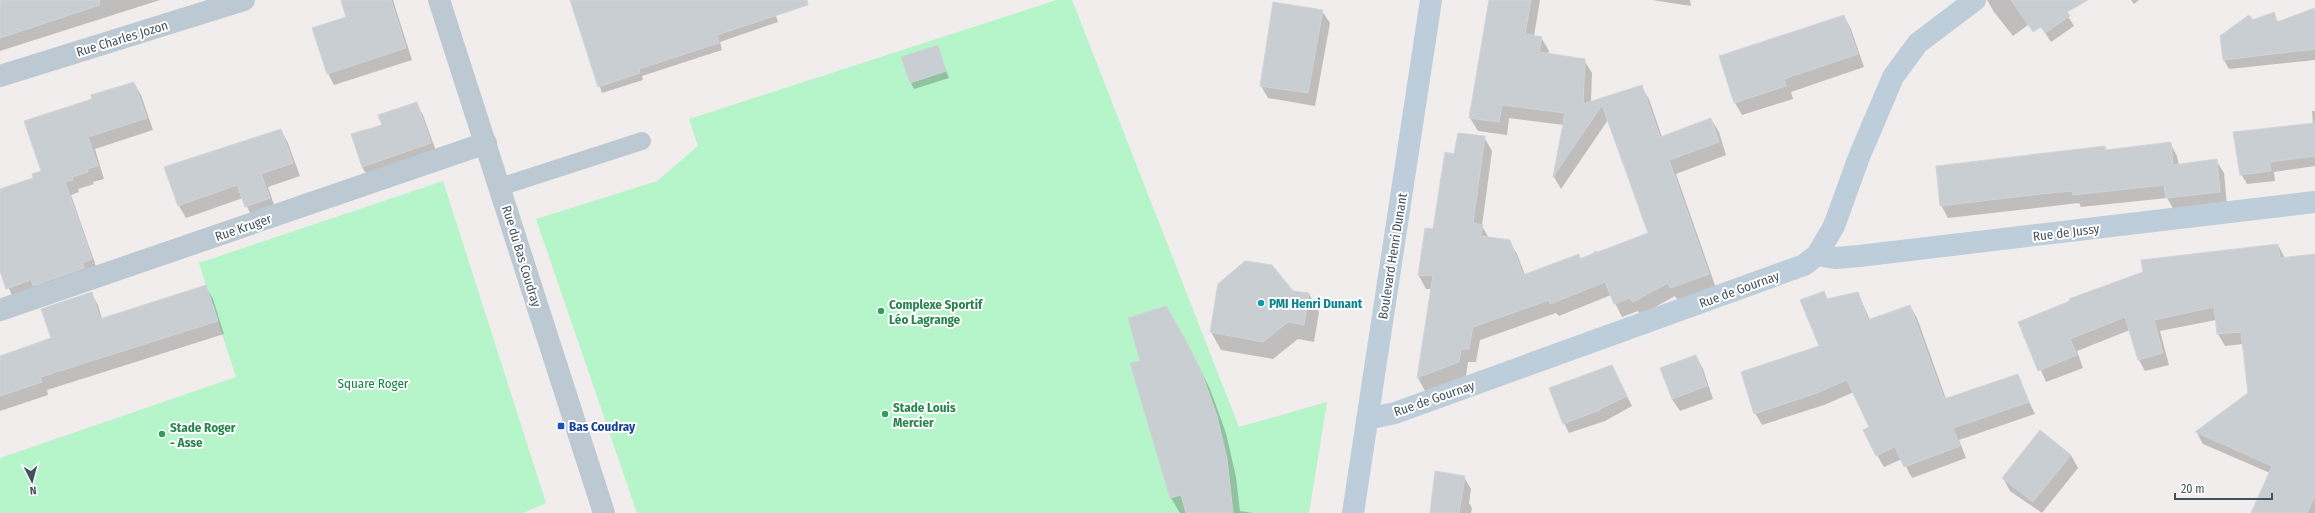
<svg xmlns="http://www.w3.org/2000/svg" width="2315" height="513" font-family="'Fira Sans Condensed',sans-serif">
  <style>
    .green { fill: #b6f4ca }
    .shadow { fill: #0003 }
    .building { fill: #c9ced3; stroke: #d1d4da }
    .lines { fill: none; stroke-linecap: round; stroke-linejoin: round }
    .lane { stroke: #bcc9d2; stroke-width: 18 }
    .street { stroke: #bcc9d2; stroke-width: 22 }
    .secondary { stroke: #bdcdd9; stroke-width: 22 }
    .culture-dot { fill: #0f9aa8; stroke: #fff; stroke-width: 1.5 }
    .leisure-dot { fill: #2e9e5b; stroke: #fff; stroke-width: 1.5 }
    .transit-dot { fill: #1a4fb4; stroke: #fff; stroke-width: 1.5 }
    .labels { text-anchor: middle; stroke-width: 4; stroke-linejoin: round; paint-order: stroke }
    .street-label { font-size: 13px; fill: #43535d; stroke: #fff }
    .culture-label { font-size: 13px; font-weight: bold; fill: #0d838f; stroke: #fff; text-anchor: start }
    .leisure-label { font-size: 13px; font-weight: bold; fill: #27864d; stroke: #fff; text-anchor: start }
    .park-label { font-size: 13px; fill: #0c8741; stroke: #fff }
    .transit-label { font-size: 13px; font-weight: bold; fill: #164399; stroke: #fff; text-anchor: start }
  </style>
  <rect width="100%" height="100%" fill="#f1eded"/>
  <path class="green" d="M1057,0H1072L1239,427L1327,402L1309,513H637L536,219L657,181L698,146L689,119Z
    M443,181L546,503L523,513H0V458L236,377L199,263Z"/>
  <path class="shadow" d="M0,0H160L0,51Z
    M342,0H393L412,60L334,85L328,73L348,18Z
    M571,0H771L778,22L720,42L722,50L642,76L643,80L602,93Z
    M1490,0H1540L1534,36L1541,37L1549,51L1548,54L1584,60L1592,73L1591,102L1641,86L1649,99L1662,137L1711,119L1719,132L1726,155L1676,174L1716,288L1678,301L1675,296L1641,315L1638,311L1622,317L1611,295L1559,316L1556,313L1480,340L1476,362H1468L1466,376L1425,391L1418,378L1432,289H1426L1419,276L1426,229L1434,231L1455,155L1484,137L1492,151L1482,226L1489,238L1509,241L1517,254L1525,275L1578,256L1581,260L1649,234L1608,120L1561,189L1554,177L1564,125L1509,118L1507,135L1478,131L1470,118Z
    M1652,0H1690L1691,6Z
    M1987,0H2058L2074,26L2051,42L2036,19L2013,36L1994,12Z
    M2131,0H2139L2134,4Z
    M2315,9V60L2229,69L2224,60L2252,21L2273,13L2278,22Z
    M1322,11L1330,23L1315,106L1268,98L1261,86Z
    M1844,16L1851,29L1864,67L1791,92L1793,99L1742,115L1735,103Z
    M937,47L949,78L914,89L911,83Z
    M134,83L141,95L153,130L95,149L104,179L93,182L94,184L78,189L79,192L71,195L98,272L14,300L0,268V190L34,179L42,172L93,100Z
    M416,103L423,115L437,154L369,178L362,167L383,126Z
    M2312,111H2315V166L2274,172L2275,181L2247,184L2241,174L2313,125Z
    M281,130L288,143L300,176L268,187L276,211L253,219L243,198L186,218L179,206L165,167Z
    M2170,143L2177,156L2179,165L2216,160L2224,173L2227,205L2174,210L2167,198L2081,207L2079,203L1948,218L1941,205L2105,147L2107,151Z
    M2278,245L2285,258L2315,255V513H2252L2270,473L2203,444L2197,433L2249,393L2243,344L2225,346L2218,334L2216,320L2160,331L2169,365L2145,371L2139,360L2130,330L2077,351L2083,368L2046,382L2020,322Z
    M206,287L213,299L224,334L47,390L48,395L0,411V357L52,339L91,293L98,305L102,319Z
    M1823,292L1828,300L1858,293L1870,320L1910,306L1917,318L1946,399L2017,376L2035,414L1959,440L1966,458L1912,478L1902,459L1884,467L1877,455L1870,428L1854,392L1824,405L1762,425L1755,413L1820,347Z
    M1309,294L1319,312L1314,342L1298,339L1273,359L1221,350L1211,332Z
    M1184,337L1210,389L1226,433L1236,477L1240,511L1253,513H1180L1171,498L1141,361Z
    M1696,356L1703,369L1713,399L1680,411L1672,399Z
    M1612,366L1632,406L1605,421L1569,433L1564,423Z
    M2071,455L2078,468L2042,513L2010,491L2003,478Z
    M1464,477L1471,489L1469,503L1472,508L1471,513H1431Z"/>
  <path class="building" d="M0,0H99L100,5L0,38Z
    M341,0H391L406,48L327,74L312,28L346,17Z
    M570,0H807L808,5L717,35L719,43L639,69L640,73L598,87Z
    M1489,0H1531L1525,34L1542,37L1539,52L1585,59L1583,104L1642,85L1660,137L1711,118L1719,142L1669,160L1709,274L1670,288L1668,283L1633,302L1629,298L1614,304L1605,282L1550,304L1549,300L1473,327L1469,349H1461L1459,362L1417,378L1433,275L1418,276L1425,228L1433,229L1445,152L1454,154L1458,133L1485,136L1473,223L1483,225L1481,236L1510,240L1523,275L1579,254L1580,259L1594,253V251L1598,252L1648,233L1602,105L1553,177L1565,113L1502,105L1499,122L1469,118Z
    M2011,0H2088L2067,12L2070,16L2045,33L2041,27L2033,32Z
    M1273,2L1323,10L1308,93L1260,86Z
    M2315,8V49L2223,60L2220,36L2249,15L2253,20L2274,12L2277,22Z
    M1844,15L1858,54L1784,79L1786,86L1734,103L1719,56Z
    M938,45L946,71L910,83L901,57Z
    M134,82L147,118L88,137L98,166L87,169L88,172L72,177L73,180L65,182L92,259L83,263L84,268L33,286L31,280L6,289L0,271V189L33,178L32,174L41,171L24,121L92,99L91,95Z
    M417,102L431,143L362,167L351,134L382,125L378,115Z
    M2315,123V156L2270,162L2271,171L2240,175L2233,132Z
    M281,129L293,163L261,174L270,198L245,207L237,185L178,206L164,167Z
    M2171,142L2173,165L2217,159L2220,192L2166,198L2164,185L2073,195L2072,191L2040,194L1940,206L1936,166L2105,146L2106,150Z
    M2278,244L2280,258L2315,254V495L2307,513H2251L2272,466L2195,432L2248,393L2241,332L2217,334L2214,307L2154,320L2163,353L2138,360L2125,317L2070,339L2077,355L2038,371L2018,322L2070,301L2069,299L2143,272L2141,260Z
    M1245,261L1272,265L1293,291L1309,293L1304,325L1288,322L1263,342L1210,332L1218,284Z
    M206,285L218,321L41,377L42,382L0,396V356L51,338L41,309L92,292L100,319Z
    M1824,291L1827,299L1858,292L1868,320L1910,305L1944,399L2018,374L2029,402L1953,428L1960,446L1904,467L1895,447L1876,456L1863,430L1869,427L1847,380L1817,393L1754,414L1741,372L1819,346L1800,300Z
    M1166,306L1184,337L1201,371L1217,416L1227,459L1233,513H1186L1181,495L1170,498L1130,363L1140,361L1128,318Z
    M1696,355L1707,386L1672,399L1660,368Z
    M1612,365L1627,396L1600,409V410L1563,424L1549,388Z
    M2040,430L2071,455L2033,502L2002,478Z
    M1435,471L1465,476L1459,513H1430Z"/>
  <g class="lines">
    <path class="lane" d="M500,187L642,141"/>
    <path class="street" d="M439,0L604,513
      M0,76L244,0
      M0,310L486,143"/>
    <path class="secondary" d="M1817,255L1835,258L1859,256L2315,202
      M1367,419L1395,413L1804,265L1817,255L1834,226L1859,157L1893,77L1918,43L1975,0
      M1353,513L1431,0"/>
  </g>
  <circle class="culture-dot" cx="1261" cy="303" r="4"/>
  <g class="leisure-dot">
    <circle cx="881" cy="311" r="4"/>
    <circle cx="885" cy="414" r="4"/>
    <circle cx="162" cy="434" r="4"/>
  </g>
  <rect class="transit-dot" x="557" y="422" width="8" height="8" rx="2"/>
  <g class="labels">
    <g class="street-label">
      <text transform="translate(122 38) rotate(-17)" y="5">Rue Charles Jozon</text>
      <text transform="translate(243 227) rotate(-19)" y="5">Rue Kruger</text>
      <text transform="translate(2066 232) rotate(-7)" y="5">Rue de Jussy</text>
      <text transform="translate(522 256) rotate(73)" y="5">Rue du Bas Coudray</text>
      <text transform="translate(1392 256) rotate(-81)" y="5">Boulevard Henri Dunant</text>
      <text transform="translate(1739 289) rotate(-20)" y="5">Rue de Gournay</text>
      <text transform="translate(1434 398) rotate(-19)" y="5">Rue de Gournay</text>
    </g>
    <g class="culture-label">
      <text x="1269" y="308">PMI Henri Dunant</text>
    </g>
    <g class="leisure-label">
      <text x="889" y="309">Complexe Sportif<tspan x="889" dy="15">Léo Lagrange</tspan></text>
      <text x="893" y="412">Stade Louis<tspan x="893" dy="15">Mercier</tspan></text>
      <text x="170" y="432">Stade Roger<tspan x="170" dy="15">- Asse</tspan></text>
    </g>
    <g class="park-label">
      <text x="373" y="388">Square Roger</text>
    </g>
    <g class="transit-label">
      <text x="569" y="431">Bas Coudray</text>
    </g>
  </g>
  <g transform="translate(32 481) rotate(174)" stroke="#ffffff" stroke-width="3" paint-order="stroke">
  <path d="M0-3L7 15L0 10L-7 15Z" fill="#43535d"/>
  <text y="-6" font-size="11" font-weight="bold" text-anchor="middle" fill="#43535d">N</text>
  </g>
  <path d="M2175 493v6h97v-6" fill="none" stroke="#43535d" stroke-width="2"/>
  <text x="2181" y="493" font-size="12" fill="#43535d" stroke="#ffffff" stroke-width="3" paint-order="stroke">20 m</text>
</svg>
